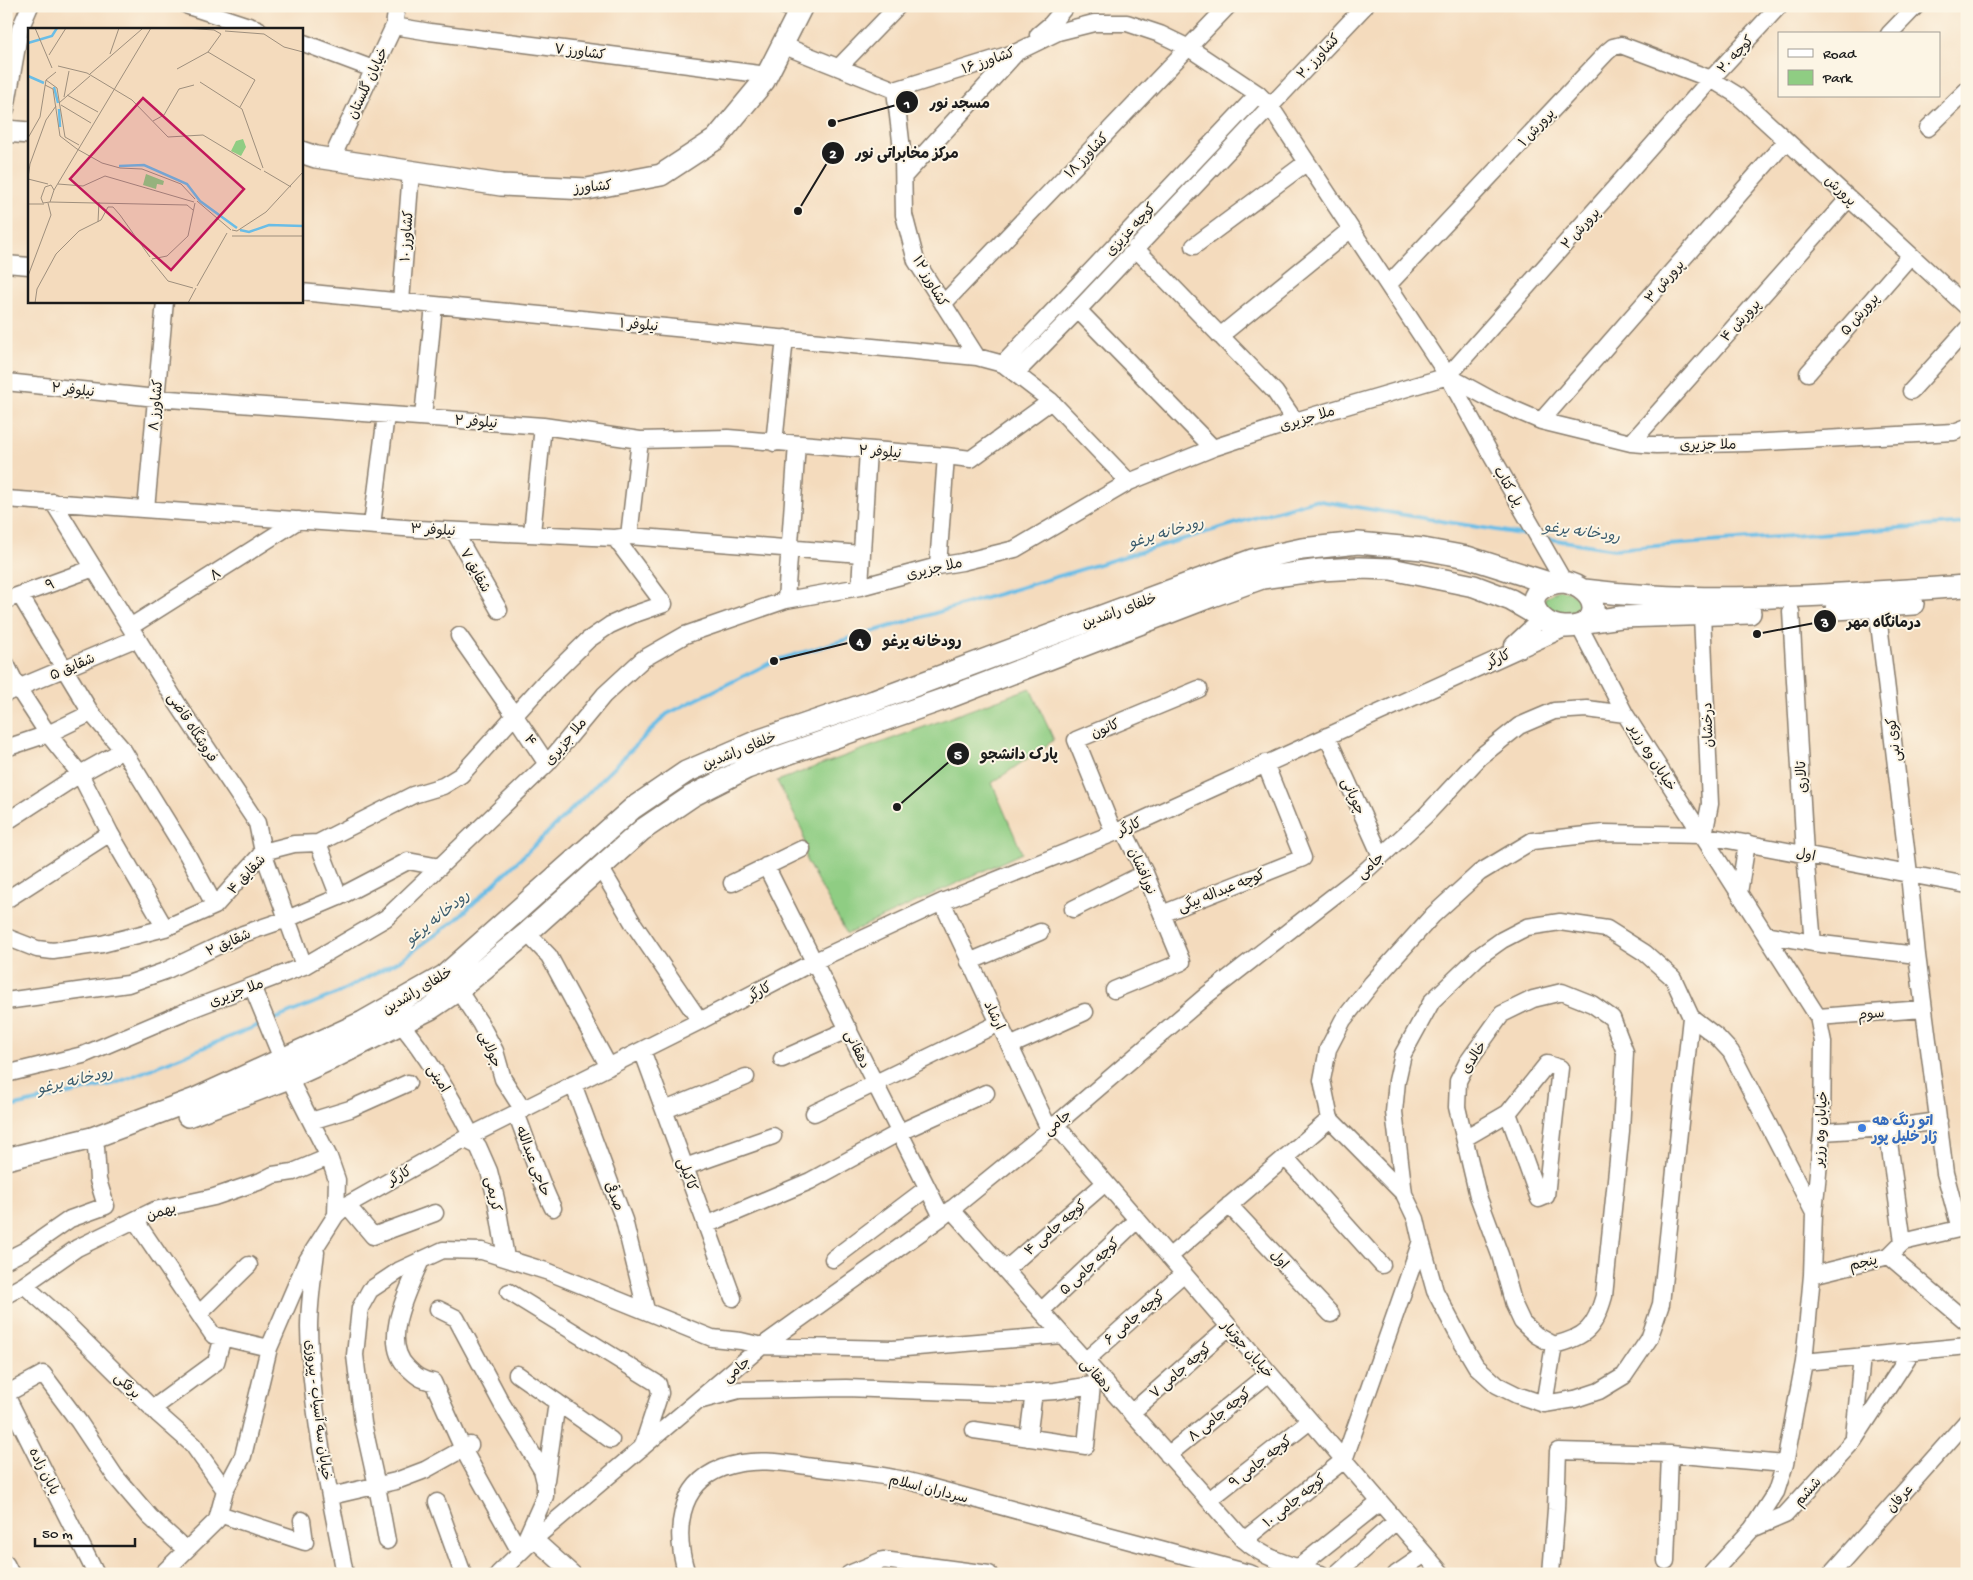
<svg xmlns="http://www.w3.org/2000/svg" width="1973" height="1580" font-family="'Gochi Hand','Playpen Sans Arabic',sans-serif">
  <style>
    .green { fill: #8fcd83; stroke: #567450 }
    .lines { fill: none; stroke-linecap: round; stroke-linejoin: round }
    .stream { stroke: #6abde6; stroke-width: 4 }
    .minor-casing { stroke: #887c6c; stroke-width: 19 }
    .major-casing { stroke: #887c6c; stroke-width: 24 }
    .minor { stroke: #fff; stroke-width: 16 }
    .major { stroke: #fff; stroke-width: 21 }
    .shop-dot { fill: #3f7fe0; stroke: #fcf5e5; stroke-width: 2 }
    .labels { text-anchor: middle; stroke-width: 4; stroke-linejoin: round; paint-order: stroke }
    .street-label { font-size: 14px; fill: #1c1c1c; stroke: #fcf5e5 }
    .shop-label { font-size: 14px; font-weight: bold; fill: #366cbe; stroke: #fcf5e5; text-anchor: start }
    .water-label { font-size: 15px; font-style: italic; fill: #3b5c6d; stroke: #fcf5e5 }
    .inset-river { fill: none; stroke: #6abde6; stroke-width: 2.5 }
    .inset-road { fill: none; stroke: #9e8f7d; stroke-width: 1 }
    .view { fill: #c2185b; fill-opacity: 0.15; stroke: #c2185b; stroke-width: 2.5 }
    .inset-edge { fill: none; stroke: #1c1c1c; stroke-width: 2.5 }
    .leader { fill: none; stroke: #1c1c1c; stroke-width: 2 }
    .callout-dot { fill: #1c1c1c; stroke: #fcf5e5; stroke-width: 2 }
    .mark-label { font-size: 15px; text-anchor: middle; font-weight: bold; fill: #fff }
    .callout-label { font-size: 15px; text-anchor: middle; font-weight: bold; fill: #1c1c1c; stroke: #fcf5e5; stroke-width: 4; stroke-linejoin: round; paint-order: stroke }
  </style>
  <rect width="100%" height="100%" fill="#fcf5e5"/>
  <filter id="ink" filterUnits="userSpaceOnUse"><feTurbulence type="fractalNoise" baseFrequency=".02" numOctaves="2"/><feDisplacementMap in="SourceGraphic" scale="10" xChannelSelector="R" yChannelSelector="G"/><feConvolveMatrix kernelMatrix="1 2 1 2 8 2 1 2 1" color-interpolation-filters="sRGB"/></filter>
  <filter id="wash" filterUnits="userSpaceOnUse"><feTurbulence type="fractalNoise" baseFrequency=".0096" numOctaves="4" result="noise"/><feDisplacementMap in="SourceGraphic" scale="20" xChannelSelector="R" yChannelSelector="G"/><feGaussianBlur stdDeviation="1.12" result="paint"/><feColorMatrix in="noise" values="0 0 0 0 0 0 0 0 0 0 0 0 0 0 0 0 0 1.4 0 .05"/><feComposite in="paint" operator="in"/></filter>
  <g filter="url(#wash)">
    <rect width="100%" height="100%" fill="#f4dbbd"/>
    <path class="green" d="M1559,589L1581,597L1584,615L1560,620L1543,604L1545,598Z
      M1030,688L1054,740L992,783L1022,853L847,934L806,860L803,832L777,781Z"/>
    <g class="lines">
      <path class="stream" d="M1543,538L1614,549L1967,523
        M270,1021L338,993L402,959L457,919L564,817L667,714L774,661L1314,500L1532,536
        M6,1108L116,1083L264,1023"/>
    </g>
  </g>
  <g filter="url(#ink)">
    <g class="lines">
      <g class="minor-casing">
        <path id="minor" d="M188,6L258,29
          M784,6L801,8
          M394,26L430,32L767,75
          M1889,34L1916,6
          M1038,35L1051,24L1066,6
          M301,42L373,69
          M782,45L895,90L903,158L904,215L916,261L977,357L1003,364L1051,401L1129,482
          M839,67L898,6
          M895,90L1017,52
          M6,109L20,29L30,6
          M1928,128L1967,90
          M332,158L394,26L397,6
          M904,176L1017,52L1058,32L1094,23H1127L1160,34L1189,48L1258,94L1270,106L1448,376L1490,453L1564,582
          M1194,246L1307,162
          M1135,248L1275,392L1295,421
          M6,264L29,266
          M1388,285L1607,52L1613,47L1621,45L1711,79L1737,95L1967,307
          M301,292L977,357
          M401,302L411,171
          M943,304L1228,6
          M1078,310L1213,448
          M1220,336L1351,229
          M1003,364L1258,94
          M1016,373L1078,310L1365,6
          M1808,373L1910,256
          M1448,376L1711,79L1779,6
          M6,382L156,398L543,426L640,440L728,438L946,456
          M1911,391L1967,329
          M423,417L434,305
          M1541,421L1786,141
          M774,443L785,338
          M1631,443L1849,198
          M6,499L418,529L615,538L629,536L861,554
          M53,502L177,703L257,823L263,852L304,966
          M146,509L165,301
          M372,525L386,415
          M454,531L499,610
          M532,533L543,426
          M629,536L640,440
          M938,566L946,456L971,459L1051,401
          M860,587L868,450
          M20,595L91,713L123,750L187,854L215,906
          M6,600L94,568
          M786,600L797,444
          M1877,607L1909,874L1917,955L1945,1173L1960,1229
          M1791,611L1805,854L1813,943
          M1702,614L1710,804L1704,835
          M1579,626L1625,714L1818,1017L1823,1042L1822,1132L1814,1213L1812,1275L1804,1362L1785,1464L1776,1492L1752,1529L1711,1574
          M130,627L299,520
          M459,636L515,716L547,764
          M1513,645L1542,618
          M6,664L18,688L48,734L80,774L110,833L165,928
          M6,693L137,638
          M1327,736L1381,856
          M6,748L48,734L91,713
          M6,822L80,774L123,750
          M1123,829L1145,873L1162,914
          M1114,833L1076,740L1199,689
          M318,843L339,897
          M766,866L942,1217
          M600,867L633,923L700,1021
          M732,883L802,849
          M1739,893L1747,843
          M6,900L110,833
          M942,902L1049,1129
          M1073,909L1145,873
          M527,933L549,956L609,1067
          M1765,934L1813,943L1917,955
          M6,937L37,949L53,951L102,944L165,928L215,906L263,852L294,844L318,843L413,795L443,786L461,775L544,683L588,640L610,625L632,615L664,604L615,538
          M969,962L1040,932
          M252,986L282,1059
          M458,990L480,1023L495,1051L503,1079L523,1110
          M1114,990L1182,962L1162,914L1303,858L1265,763
          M6,1001L128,984L165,971L243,934L287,919L339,897L408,861L440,867
          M1691,1017L1717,1037L1731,1052L1814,1213
          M1818,1017L1923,1009
          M401,1024C429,1058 451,1096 471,1135
          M1010,1046L1085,1012
          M642,1050L733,1298
          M782,1059L849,1029
          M1547,1064L1560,1068L1546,1196L1539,1199L1508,1113Z
          M6,1074L83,1055L184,1012L304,966L386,918L547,764L604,695L643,659L685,635L786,600L860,587L938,566L962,562L1015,549L1129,482L1213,448L1295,421L1448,376L1492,400L1541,421L1631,443L1656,445L1747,443L1954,432L1967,427
          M289,1078L329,1157L337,1180L336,1215
          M573,1084L624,1220L646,1310
          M665,1110L746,1077
          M516,1113C529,1145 538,1178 553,1208
          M814,1113L999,1023
          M311,1121L350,1109L408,1083
          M1055,1124L1442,1574
          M1887,1128L1903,1242
          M1822,1132L1887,1128L1939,1121
          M1465,1138L1508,1113
          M464,1139L478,1146L489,1171L496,1199L506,1258
          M1285,1157L1382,1265
          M685,1167L773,1136
          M1404,1194L1394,1112L1397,1081L1403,1054L1432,1001L1478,957L1502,940L1527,927L1560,922L1607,929L1645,953L1673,978L1691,1017L1661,1304L1649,1339L1624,1376L1599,1391L1575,1399L1544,1404L1517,1395L1497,1385L1476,1366L1463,1344L1435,1291L1421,1241
          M347,1205L373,1236L435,1213
          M1229,1205L1331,1314
          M951,1209L1244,1540C1266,1560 1293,1566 1321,1574
          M135,1220L213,1335L269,1348
          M706,1225L810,1181L900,1132L986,1093
          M316,1252C313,1277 309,1303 309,1328C310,1410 330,1493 345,1574
          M1889,1256L1967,1322
          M1169,1257L1330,1119
          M833,1259L927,1188
          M6,1260L24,1251L70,1219L106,1206L98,1180L96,1147
          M421,1260C409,1288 380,1341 407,1367C416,1376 421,1380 433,1382L463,1449L520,1552
          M1005,1270L1105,1183
          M1812,1275L1889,1256L1903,1242L1967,1227
          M24,1285L60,1317L159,1415L193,1445L225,1490
          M509,1292L658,1384L660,1393L642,1448
          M6,1295L24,1285L77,1248L155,1210L214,1197L261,1181L273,1175L293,1172L329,1157
          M438,1309L456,1318L502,1404L542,1470L545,1482V1496L523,1545
          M1041,1311L1137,1220
          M199,1314L249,1265
          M1085,1361L1183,1274
          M1804,1362L1967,1346
          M517,1374L611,1440
          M6,1394L43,1374L79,1422L115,1476L150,1517L186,1550
          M6,1395L96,1574
          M702,1400L739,1390L846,1388L1010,1394L1055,1391L1092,1385L1086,1446L974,1430
          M1544,1404L1554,1345C1586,1337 1595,1328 1604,1296L1621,1131L1625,1052L1612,1018L1592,1004L1562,992L1533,999L1502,1014L1467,1063L1458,1081L1457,1107L1478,1196L1500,1255L1514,1305L1522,1322L1536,1335L1554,1345
          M152,1409L216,1362L223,1337
          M1131,1413L1229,1327
          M1854,1436L1862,1356
          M1028,1438L1034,1392
          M1168,1455L1269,1373
          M546,1480L557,1402
          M331,1496L396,1481L425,1470L470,1445
          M1209,1500L1310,1421
          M437,1502L463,1574
          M219,1514L305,1542L302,1520
          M1752,1529L1785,1515L1854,1440L1912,1351
          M534,1539L573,1574
          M1244,1540L1344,1460L1421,1241L1416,1219L1404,1194L1330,1119L1322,1080L1328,1049L1343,1020L1372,983L1433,915L1479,873L1532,841L1604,833L1702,835L1967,885
          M387,1541L377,1486L363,1423L355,1355L360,1308L370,1290L400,1270L443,1250L482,1251L549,1272L712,1338L741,1341L762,1346L893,1349L1062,1335
          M1666,1561L1670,1454
          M6,1564L11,1574
          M1299,1567L1380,1502
          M162,1574L217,1520L225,1490L243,1456L269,1348L306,1262L336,1215L347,1205L464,1139L700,1021L815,961L942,902L1114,833L1568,627
          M498,1574L534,1539L762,1346L942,1217L1060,1121L1208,994L1362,874L1425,816L1480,757L1519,726L1554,711L1587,709L1625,714
          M687,1574C674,1534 677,1485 722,1468C753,1456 788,1463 819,1468C844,1471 870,1473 894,1478C912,1481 929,1487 945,1491C978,1500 1011,1509 1044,1518C1113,1536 1183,1555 1252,1574
          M849,1574L883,1560L989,1574
          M1336,1574L1396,1521
          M1396,1574L1425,1554
          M1551,1574L1556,1509L1558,1451L1670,1454L1785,1464
          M1831,1574L1967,1421"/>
      </g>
      <g class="major-casing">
        <path id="major" d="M6,131L29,133
          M301,152L316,157L501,185L587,189L661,175L716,139L764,81L802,6
          M1564,582C1600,589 1605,628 1565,627C1556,627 1547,623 1541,617C1522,596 1544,582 1564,582Z
          M1584,590C1712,606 1839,594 1967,586
          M1836,609L1913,604
          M1586,622L1621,617L1750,613
          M188,1116L289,1078L335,1057L430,1009L458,990L527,933L642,830L692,796L747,768L950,697L1212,596L1262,578L1320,570L1359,568L1391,569L1474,586L1511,600L1542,618
          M6,1159L92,1138L195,1099L363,1022L444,976L633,808L686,772L760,740L874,701L1252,560L1302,549L1358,543L1423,549L1467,557L1549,583"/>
      </g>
      <use href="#minor" class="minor"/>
      <use href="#major" class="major"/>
    </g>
  </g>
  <circle class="shop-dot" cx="1862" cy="1128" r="5"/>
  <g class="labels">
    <g class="street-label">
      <text transform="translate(580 51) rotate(7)" y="5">کشاورز ۷</text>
      <text transform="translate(1735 54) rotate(-47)" y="5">کوچه ۲۰</text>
      <text transform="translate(1318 56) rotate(-47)" y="5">کشاورز ۲۰</text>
      <text transform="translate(988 60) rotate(-19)" y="5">کشاورز ۱۶</text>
      <text transform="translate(367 83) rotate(-65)" y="5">خیابان گلستان</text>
      <text transform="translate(1536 127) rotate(-47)" y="5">پرورش ۱</text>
      <text transform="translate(1086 155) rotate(-46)" y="5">کشاورز ۱۸</text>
      <text transform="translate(593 186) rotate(-5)" y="5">کشاورز</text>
      <text transform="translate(1841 190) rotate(43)" y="5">پرورش</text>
      <text transform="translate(1580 228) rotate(-48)" y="5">پرورش ۲</text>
      <text transform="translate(1130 229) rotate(-47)" y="5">کوچه عزیزی</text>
      <text transform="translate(406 236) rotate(-86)" y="5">کشاورز ۱۰</text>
      <text transform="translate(931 281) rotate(60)" y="5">کشاورز ۱۲</text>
      <text transform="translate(1664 281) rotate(-49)" y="5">پرورش ۳</text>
      <text transform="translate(1859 314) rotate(-49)" y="5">پرورش ۵</text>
      <text transform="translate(1740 320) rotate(-48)" y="5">پرورش ۴</text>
      <text transform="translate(639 324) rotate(5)" y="5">نیلوفر ۱</text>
      <text transform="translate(73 389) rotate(6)" y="5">نیلوفر ۲</text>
      <text transform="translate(155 405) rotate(-85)" y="5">کشاورز ۸</text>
      <text transform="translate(1307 418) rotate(-17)" y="5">ملا جزیری</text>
      <text transform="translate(476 421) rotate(4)" y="5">نیلوفر ۲</text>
      <text transform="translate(1708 444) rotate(-1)" y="5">ملا جزیری</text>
      <text transform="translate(880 451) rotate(4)" y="5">نیلوفر ۲</text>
      <text transform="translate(1509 486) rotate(59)" y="5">پل کتاب</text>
      <text transform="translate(433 529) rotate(3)" y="5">نیلوفر ۳</text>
      <text transform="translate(934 568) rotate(-13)" y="5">ملا جزیری</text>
      <text transform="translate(476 570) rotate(61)" y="5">شقایق ۷</text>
      <text transform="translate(215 574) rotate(-32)" y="5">۸</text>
      <text transform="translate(50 584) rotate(-20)" y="5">۹</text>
      <text transform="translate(1119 610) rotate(-20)" y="5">خلفای راشدین</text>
      <text transform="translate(1498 658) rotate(-24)" y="5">کارگر</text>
      <text transform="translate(72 666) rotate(-23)" y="5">شقایق ۵</text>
      <text transform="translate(1707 725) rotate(-92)" y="5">درخشان</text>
      <text transform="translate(193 727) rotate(57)" y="5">فروشگاه قاضی</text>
      <text transform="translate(1105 728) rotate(-22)" y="5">کانون</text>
      <text transform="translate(531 740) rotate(57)" y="5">۴</text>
      <text transform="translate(1893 740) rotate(-97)" y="5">کوی نبی</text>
      <text transform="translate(565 741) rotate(-50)" y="5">ملا جزیری</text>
      <text transform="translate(739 750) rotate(-22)" y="5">خلفای راشدین</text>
      <text transform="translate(1653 757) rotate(58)" y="5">خیابان وه رزیر</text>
      <text transform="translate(1801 777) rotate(-94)" y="5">تالاری</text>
      <text transform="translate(1354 796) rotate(66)" y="5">چوپانی</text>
      <text transform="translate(1129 826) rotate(-24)" y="5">کارگر</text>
      <text transform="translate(1806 854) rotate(11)" y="5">اول</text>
      <text transform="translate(1370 865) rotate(-42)" y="5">جامی</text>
      <text transform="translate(1143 871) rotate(66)" y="5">نورافشان</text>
      <text transform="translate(246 874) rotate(-47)" y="5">شقایق ۴</text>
      <text transform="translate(1221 890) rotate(-22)" y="5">کوچه عبداله بیگی</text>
      <text transform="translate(228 942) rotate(-24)" y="5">شقایق ۲</text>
      <text transform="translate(417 990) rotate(-31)" y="5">خلفای راشدین</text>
      <text transform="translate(759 991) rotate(-28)" y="5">کارگر</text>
      <text transform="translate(236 992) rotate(-21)" y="5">ملا جزیری</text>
      <text transform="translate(1871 1013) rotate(-5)" y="5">سوم</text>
      <text transform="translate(995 1015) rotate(64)" y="5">ارشاد</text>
      <text transform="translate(491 1049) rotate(68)" y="5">جولایی</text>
      <text transform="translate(858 1049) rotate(64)" y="5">دهقانی</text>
      <text transform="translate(1473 1057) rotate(-58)" y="5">خالدی</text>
      <text transform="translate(439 1078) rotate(58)" y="5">امینی</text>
      <text transform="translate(1057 1122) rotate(-39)" y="5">جامی</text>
      <text transform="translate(1820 1129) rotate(-87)" y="5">خیابان وه رزیر</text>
      <text transform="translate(534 1161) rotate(69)" y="5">حاجی عبدالله</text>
      <text transform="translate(688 1174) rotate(70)" y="5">کاکیلی</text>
      <text transform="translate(399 1175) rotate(-29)" y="5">کارگر</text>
      <text transform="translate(494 1194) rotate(78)" y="5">کریمی</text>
      <text transform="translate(615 1196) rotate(69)" y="5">صدقی</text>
      <text transform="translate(161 1211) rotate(-17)" y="5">بهمن</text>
      <text transform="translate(1055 1227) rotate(-41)" y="5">کوچه جامی ۴</text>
      <text transform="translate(1280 1259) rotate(47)" y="5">اول</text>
      <text transform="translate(1863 1262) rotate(-13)" y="5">پنجم</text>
      <text transform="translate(1089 1266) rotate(-43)" y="5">کوچه جامی ۵</text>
      <text transform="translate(1134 1317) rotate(-41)" y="5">کوچه جامی ۶</text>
      <text transform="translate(1248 1349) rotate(49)" y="5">خیابان جوتیار</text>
      <text transform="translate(736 1369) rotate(-40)" y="5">جامی</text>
      <text transform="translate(1180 1370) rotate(-41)" y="5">کوچه جامی ۷</text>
      <text transform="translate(1097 1375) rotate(48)" y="5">دهقانی</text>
      <text transform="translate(128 1385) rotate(45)" y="5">برفکی</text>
      <text transform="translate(319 1410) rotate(83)" y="5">خیابان سه آسیاب - پیروزی</text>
      <text transform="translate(1219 1414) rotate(-39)" y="5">کوچه جامی ۸</text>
      <text transform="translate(1260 1461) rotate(-38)" y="5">کوچه جامی ۹</text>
      <text transform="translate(45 1471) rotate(63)" y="5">بابان زاده</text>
      <text transform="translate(929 1488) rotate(14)" y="5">سرداران اسلام</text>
      <text transform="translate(1807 1491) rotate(-48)" y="5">ششم</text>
      <text transform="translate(1899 1498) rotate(-48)" y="5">عرفان</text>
      <text transform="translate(1294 1500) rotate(-39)" y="5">کوچه جامی ۱۰</text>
    </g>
    <g class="shop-label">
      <text x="1872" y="1125">اتو رنگ هه<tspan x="1872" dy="16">ژار خلیل پور</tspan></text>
    </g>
    <g class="water-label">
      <text transform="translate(1582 531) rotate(8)" y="5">رودخانه یرغو</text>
      <text transform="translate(1166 532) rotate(-16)" y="5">رودخانه یرغو</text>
      <text transform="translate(437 917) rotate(-39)" y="5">رودخانه یرغو</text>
      <text transform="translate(75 1080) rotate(-13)" y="5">رودخانه یرغو</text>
    </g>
  </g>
  <g transform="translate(28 28)">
    <rect width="275" height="275" fill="#f4dbbd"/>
    <path d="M215,111L218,119L213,128L203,123L208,113ZM118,146L136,153L135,157L129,156L128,161L115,157Z" fill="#8fcd83"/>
    <path class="inset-river" d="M0,15L24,8L29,0M0,48L16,55M26,59L30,75M31,81L32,99M91,138L116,137L159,156L172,173L209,200M212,202L221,204L241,197L275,198"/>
    <path class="inset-road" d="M7,0L24,40M197,3L236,6L256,19L275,24M180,24L227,52L212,79M82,26L91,0M21,27L38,0M30,38L59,45L104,72L140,109L175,107L233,142M149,41L180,24L193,6L186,2L156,0M62,46L114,1M18,52L29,60L37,109L51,117M172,54L214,81L235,140M17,57L25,61L32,108L49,121M39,67L70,84M36,69L41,43M31,75L62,48M33,77L63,95M125,93L136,87L151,61L166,57M0,110L12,89L18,52L28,44M49,121L74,135L92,140L114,141L153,156L167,171M236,143L263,159M0,150L2,136L18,92L28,78M0,151L20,156M30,156L55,158L77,148L166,174M26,162L23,157L17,159L13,170L15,175L22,174L26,162L123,0M169,173L203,202M22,174L159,177L165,182M0,176H16M70,194L71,174M204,202L209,203L238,184L275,144M204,208H275M124,231L139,228L160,208L167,175M123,232L140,253L165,260M0,248L23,187L20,175M169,258L199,205M7,275L9,261L28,226L51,203L73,192L80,179H85L92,187L122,229M160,275L168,260"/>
    <path class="view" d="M115,70L216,161L143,242L42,151Z"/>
    <rect width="275" height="275" class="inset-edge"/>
  </g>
  <path class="leader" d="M832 123L907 102M798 211L833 153M1757 634L1825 621M774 661L860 640M897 807L958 754"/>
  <g class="callout-dot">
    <circle cx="832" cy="123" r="5"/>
    <circle cx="798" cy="211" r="5"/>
    <circle cx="1757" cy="634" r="5"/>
    <circle cx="774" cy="661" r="5"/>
    <circle cx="897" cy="807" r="5"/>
    <circle cx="907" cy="102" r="12"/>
    <circle cx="833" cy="153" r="12"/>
    <circle cx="1825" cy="621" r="12"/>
    <circle cx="860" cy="640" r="12"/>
    <circle cx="958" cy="754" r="12"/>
  </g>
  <g class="mark-label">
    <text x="907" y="108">1</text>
    <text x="833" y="158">2</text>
    <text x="1825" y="627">3</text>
    <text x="860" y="646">4</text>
    <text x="958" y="759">5</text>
  </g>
  <g class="callout-label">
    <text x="960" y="108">مسجد نور</text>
    <text x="907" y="158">مرکز مخابراتی نور</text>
    <text x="1884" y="627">درمانگاه مهر</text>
    <text x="922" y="646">رودخانه یرغو</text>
    <text x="1019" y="759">پارک دانشجو</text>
  </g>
  <rect width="1973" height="1580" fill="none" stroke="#fcf5e5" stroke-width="25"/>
  <rect x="1778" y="32" width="162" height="65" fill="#fcf5e5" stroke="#a29e95"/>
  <rect x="1788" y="49" width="25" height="8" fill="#ffffff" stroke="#a29e95"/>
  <text x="1823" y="58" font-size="15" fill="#1c1c1c">Road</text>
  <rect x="1788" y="70" width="25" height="15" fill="#8fcd83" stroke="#a29e95"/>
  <text x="1823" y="82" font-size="15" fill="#1c1c1c">Park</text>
  <path d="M35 1538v8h100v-8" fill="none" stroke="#1c1c1c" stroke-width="2.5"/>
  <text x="42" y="1538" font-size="15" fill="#1c1c1c" stroke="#fcf5e5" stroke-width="4" paint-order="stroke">50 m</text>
</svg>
